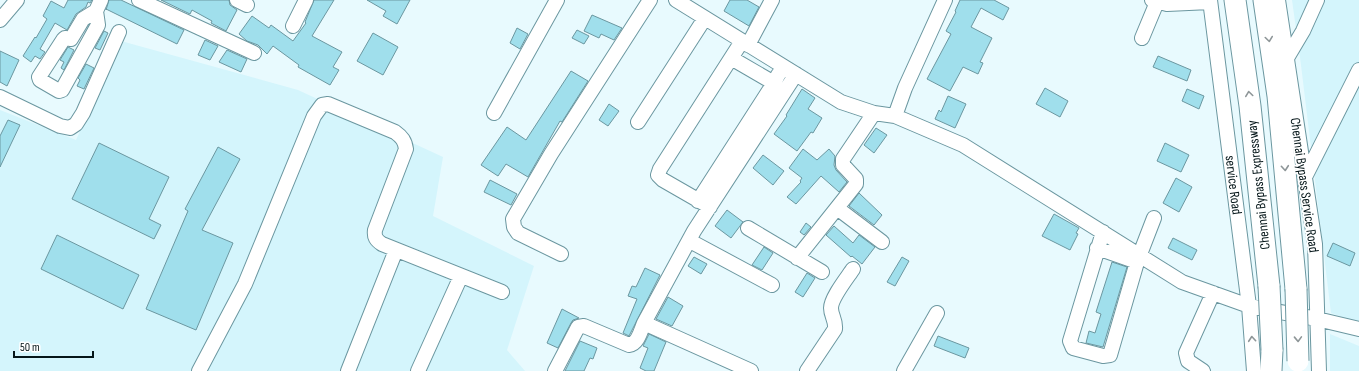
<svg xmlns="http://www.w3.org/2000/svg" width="1359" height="371" font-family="'Sofia Sans Condensed',sans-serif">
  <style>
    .built { fill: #d4f5fc }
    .building { fill: #a0dfec; stroke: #6b97a0 }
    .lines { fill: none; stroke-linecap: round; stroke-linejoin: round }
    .minor-casing { stroke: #6b97a0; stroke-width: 16 }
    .highway-casing { stroke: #6b97a0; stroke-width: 23 }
    .minor { stroke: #fff; stroke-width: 14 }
    .highway { stroke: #fff; stroke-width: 21 }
    .highway-bridge-casing { stroke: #6b97a0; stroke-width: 23; stroke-linecap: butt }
    .highway-bridge { stroke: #fff; stroke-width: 21 }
    .oneway { stroke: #8e9698 }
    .labels { text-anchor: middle; stroke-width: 3.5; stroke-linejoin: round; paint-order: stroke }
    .street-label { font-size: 14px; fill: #051619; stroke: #fff }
  </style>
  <rect width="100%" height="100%" fill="#e8fafe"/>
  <path class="built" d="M1292,0H1359V323L1331,313L1301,65Z
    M121,41L298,90L443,157L433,216L534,266L507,350L525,371H0V110L76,140Z
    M1330,334L1359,346V371H1330Z"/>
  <path class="building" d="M68,0H92L90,3L88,2L86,7L76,14L67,30L55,23L40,49L45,52L40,59L35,56L31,62L23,56L35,37L36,38L47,19L43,16L51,1L64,8Z
    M109,0H121L184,30L177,44L106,9V10Z
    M161,0H229L230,5L237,10L226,31L211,23L212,21L192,10L190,14Z
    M314,0H334L312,36L342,52L333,67L339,70L330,85L298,67L299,65L273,46L267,54L258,45L247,41L239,34L252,16L269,28L271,25L293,41L306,23L305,22Z
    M367,0H410L397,24L383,16L386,11Z
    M730,0H747L759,7L749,26L724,11Z
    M960,0H994L1009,8L1003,20L981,8L971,27L992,38L980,62L983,63L978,74L963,67L950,91L927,79L951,34L946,31L956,12L955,11Z
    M592,15L622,28L614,40L601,34L599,38L584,31Z
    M517,28L528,34L520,49L510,43Z
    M577,30L589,36L584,44L572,38Z
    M104,31L108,33L100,50L95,48Z
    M373,33L398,47L383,75L357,61Z
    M205,40L218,46L210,60L198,55Z
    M68,47L74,50L64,70L61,68L64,62L60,60Z
    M227,50L247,59L241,72L219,62Z
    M0,51L19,60L7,86L0,82Z
    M1158,56L1191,70L1187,81L1153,67Z
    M86,64L94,68L84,89L77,86L80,80L78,78Z
    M571,71L588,81L562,122L560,121L528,177L506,164L498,176L481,165L507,127L526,140Z
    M1045,88L1068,101L1060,117L1036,104Z
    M802,89L815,98L808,109L822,118L813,133L811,132L797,151L774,134L787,116L786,115Z
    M1187,89L1204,96L1199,109L1182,101Z
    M948,96L966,104L955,128L935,119L939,110L941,112Z
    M609,104L619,111L608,126L599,120Z
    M8,120L20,125L0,167V136Z
    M876,128L887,135L874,153L864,145Z
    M99,143L169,177L149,219L161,225L154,239L72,199Z
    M1165,143L1189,155L1181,172L1157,161Z
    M218,147L240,159L202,230L233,243L196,330L146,309L188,211L185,209Z
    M803,149L817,160L829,149L835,156L834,165L836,170L847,182L839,192L821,176L796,204L787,197L801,182L800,181L802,178L789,168Z
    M763,155L784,171L773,185L753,168Z
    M1176,178L1192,187L1179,212L1163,203Z
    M490,180L517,194L511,205L484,192Z
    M859,193L882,215L874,225L849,206Z
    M727,210L743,222L731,238L715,226Z
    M1054,214L1079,228L1076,233L1078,234L1070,250L1042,236Z
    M806,223L811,227L804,235L800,232Z
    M834,226L853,243L859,235L875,247L862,264L852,256L851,257L826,235Z
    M57,235L139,275L123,309L41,269Z
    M1173,238L1197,250L1192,260L1168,248Z
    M1333,243L1355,253L1350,266L1327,256Z
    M764,247L773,253L762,270L752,265Z
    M694,257L707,264L701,274L688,266Z
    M902,257L909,261L895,286L887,282Z
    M1112,262L1127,267L1103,347L1086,343L1089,331L1095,333L1101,314L1096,312Z
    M645,268L660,275L629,336L623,333L637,299L628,296L632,286L636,287Z
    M807,273L815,278L803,297L795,292Z
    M668,297L683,306L672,326L656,319Z
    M562,309L579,318L573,320L571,323L558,348L547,343Z
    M649,334L666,342L654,371H646L640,368L648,348L643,346Z
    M938,336L969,348L965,358L934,346Z
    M580,341L597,348L593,359L590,358L584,371H565Z"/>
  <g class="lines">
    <g class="minor-casing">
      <path id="minor" d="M139,0L254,53
        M237,0L247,5
        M676,0L841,102L874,113L895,116L963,145L1182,282L1249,306L1317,319L1359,329
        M1152,0L1167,4L1210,2
        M1210,0L1249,306L1254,371
        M1278,0L1315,244L1319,371
        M96,11L83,19L71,39L65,38L63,40L39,77L40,80L59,91L62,90L98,25L96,11L101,0
        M0,20L17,0
        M293,26L306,0
        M1142,38L1157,2
        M748,45L772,0
        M731,58L774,83
        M1287,58L1303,31L1317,0
        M0,97L60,126L70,128L76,124L83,113L119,32
        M494,113L557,0
        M895,116L905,88L945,0
        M638,122L705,18
        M1305,177L1359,70
        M698,201L774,83L778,75L784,67
        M710,207L663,180L658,175L660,169L742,41
        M837,208L882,242
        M748,228L822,272
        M1103,232L1070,341L1073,348L1103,356L1110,355L1137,262L1154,218
        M690,241L772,285
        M1097,248L1137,262
        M561,254L518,233L514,227L513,219L551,154L650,0
        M797,258L856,184V179L843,165V159L874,113
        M199,371L245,284L314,116L322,105L328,104L395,132C402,137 405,141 406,149L375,230C374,237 376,240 382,244L502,292
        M348,371L396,250
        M418,371L461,276
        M555,371L578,327L584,326L629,345C638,344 641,330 644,323
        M751,371L644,323L694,231L796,74
        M807,371L835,329C836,320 831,316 831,308C831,298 847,278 853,269
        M904,371L937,313
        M1203,371L1188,361L1186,353L1213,293"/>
    </g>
    <g class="highway-casing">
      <path id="highway" d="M1235,0L1250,106L1269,286
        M1264,0L1278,96L1296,289
        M1271,371L1272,350"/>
    </g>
    <use href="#minor" class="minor"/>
    <use href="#highway" class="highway"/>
    <g class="highway-bridge-casing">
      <path id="highway-bridge" d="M1269,286L1272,350
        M1296,289L1298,361"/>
    </g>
    <use href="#highway-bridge" class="highway-bridge"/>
  </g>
  <defs><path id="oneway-chevron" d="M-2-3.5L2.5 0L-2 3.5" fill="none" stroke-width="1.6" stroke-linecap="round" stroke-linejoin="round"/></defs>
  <g class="oneway">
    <use href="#oneway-chevron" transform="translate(1269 39) rotate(82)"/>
    <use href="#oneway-chevron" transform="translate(1249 94) rotate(-98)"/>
    <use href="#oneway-chevron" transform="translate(1285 168) rotate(85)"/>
    <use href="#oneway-chevron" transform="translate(1252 339) rotate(-95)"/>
    <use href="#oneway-chevron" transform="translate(1298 339) rotate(88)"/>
  </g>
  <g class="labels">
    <g class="street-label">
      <text transform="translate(1234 185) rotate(83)" y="5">service Road</text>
      <text transform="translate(1258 185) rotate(-96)" y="5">Chennai Bypass Expressway</text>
      <text transform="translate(1305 185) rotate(82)" y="5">Chennai Bypass Service Road</text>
    </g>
  </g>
  <path d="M14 351v6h79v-6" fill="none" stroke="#051619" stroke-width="2"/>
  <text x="20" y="351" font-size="12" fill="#051619" stroke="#ffffff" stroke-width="3" paint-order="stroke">50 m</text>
</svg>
